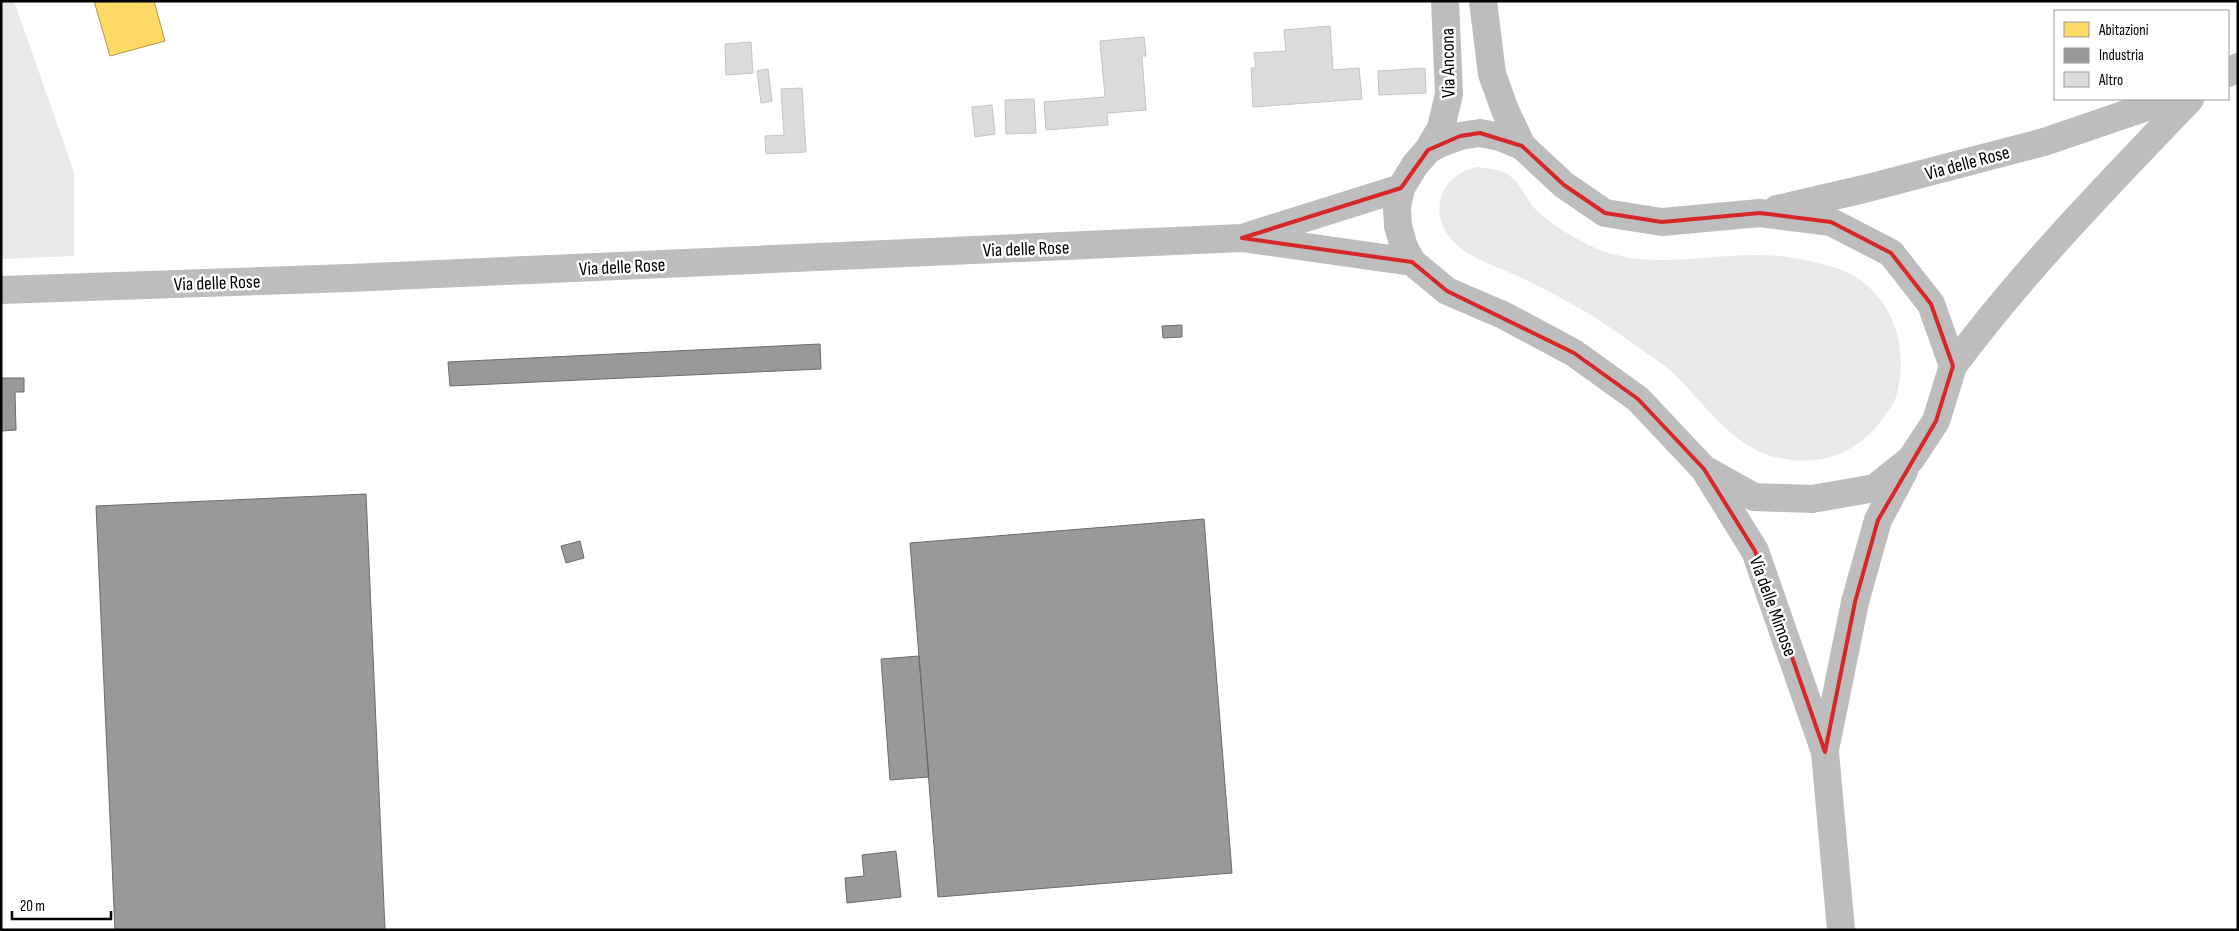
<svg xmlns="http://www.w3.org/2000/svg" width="2239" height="931" font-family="'Sofia Sans Condensed',sans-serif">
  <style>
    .green { fill: #e9e9e9 }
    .homes { fill: #ffd966; stroke: #b29847 }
    .industry { fill: #999; stroke: #6b6b6b }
    .building { fill: #dcdcdc; stroke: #c4c4c4 }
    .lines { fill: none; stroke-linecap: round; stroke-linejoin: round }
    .tertiary { stroke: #bdbdbd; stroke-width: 28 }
    .marked { fill: none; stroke: #d62828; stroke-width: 4; stroke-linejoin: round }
    .labels { text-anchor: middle; stroke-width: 5; stroke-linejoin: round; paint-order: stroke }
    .street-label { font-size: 19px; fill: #000; stroke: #fff }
  </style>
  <rect width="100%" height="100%" fill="#fff"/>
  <path class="green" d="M1,1H14L74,172V256L1,259Z
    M1477,167C1485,168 1493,169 1501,171C1519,177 1524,197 1536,210C1551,224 1572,237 1591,246C1643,271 1702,255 1756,255C1783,255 1814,260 1839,269C1891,288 1911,346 1896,397C1894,404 1888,411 1884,417C1863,448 1830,464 1792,460C1732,455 1707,402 1666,367C1652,356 1636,346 1622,336C1591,313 1558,296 1524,279C1500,267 1469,260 1451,239C1441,227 1436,211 1442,195C1447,180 1462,170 1477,167Z"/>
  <path class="homes" d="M94,1H154L165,41L110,56Z"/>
  <path class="industry" d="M1182,325V337L1163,338L1162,326Z
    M820,344L821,369L450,386L448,362Z
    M1,378H24V392H15L16,430L1,431Z
    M366,494L385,930H115L96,506Z
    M1204,519L1232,873L938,897L910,543Z
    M580,541L584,558L566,563L561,546Z
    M919,656L929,777L890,780L881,659Z
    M896,851L901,897L847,903L845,878L864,876L862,855Z"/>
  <path class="building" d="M1330,26L1333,70L1359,68L1362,99L1253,107L1251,68H1256L1254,53L1286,51L1284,30Z
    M1144,37L1146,56H1142L1146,110L1107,113L1108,125L1046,130L1044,102L1105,97L1100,41Z
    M751,42L753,73L726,75L725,44Z
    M1425,68L1426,93L1379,95L1378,71Z
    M768,69L772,101L761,103L757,71Z
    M802,88L806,152L766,154L765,136L784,135L781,89Z
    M1034,99L1036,133L1006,134L1005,100Z
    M992,105L995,134L975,137L972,107Z"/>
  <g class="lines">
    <path class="tertiary" d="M1483,1L1492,74L1505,110L1522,146
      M2228,73L2238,67
      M1480,133L1500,137L1522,146L1564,185L1605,213L1662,222L1760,213L1831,222L1891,253L1931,304L1953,366L1936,421L1911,459L1875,488L1812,499L1754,497L1704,469L1638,399L1574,353L1503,315L1447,291L1412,262L1404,247L1398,226L1397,207L1401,188L1415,165L1428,150L1441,143L1460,136Z
      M1428,150L1441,128L1449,94L1445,1
      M1777,209L1864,189L2044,142L2170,99
      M1248,236L1401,188
      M1,290L349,278L1242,238L1412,262
      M1953,366C2024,270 2108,185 2190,99
      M1706,472L1755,551L1825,752L1841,930
      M1825,750L1855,602L1878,520L1904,471"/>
  </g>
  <path class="marked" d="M1480,133L1522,146L1564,185L1605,213L1662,222L1760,213L1831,222L1891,253L1931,304L1953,366L1936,421L1878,520L1855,602L1825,752L1755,551L1704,469L1638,399L1574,353L1447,291L1412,262L1242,238L1401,188L1428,150L1460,136Z"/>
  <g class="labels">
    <g class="street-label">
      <text transform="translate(1447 63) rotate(-91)" y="7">Via Ancona</text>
      <text transform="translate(1967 162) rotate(-15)" y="7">Via delle Rose</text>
      <text transform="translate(1026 248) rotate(-2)" y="7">Via delle Rose</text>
      <text transform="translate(622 266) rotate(-3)" y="7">Via delle Rose</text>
      <text transform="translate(217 282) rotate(-2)" y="7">Via delle Rose</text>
      <text transform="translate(1774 606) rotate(70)" y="7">Via delle Mimose</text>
    </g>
  </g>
  <rect width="2239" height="931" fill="none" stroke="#000000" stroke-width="5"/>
  <rect x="2054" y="10" width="175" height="90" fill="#ffffff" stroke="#999999"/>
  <rect x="2064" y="22" width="25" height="15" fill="#ffd966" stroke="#999999"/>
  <text x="2099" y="35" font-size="15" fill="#000000">Abitazioni</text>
  <rect x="2064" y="48" width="25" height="15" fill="#999999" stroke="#999999"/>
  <text x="2099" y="60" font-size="15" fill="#000000">Industria</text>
  <rect x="2064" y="72" width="25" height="15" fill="#dcdcdc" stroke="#999999"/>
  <text x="2099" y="85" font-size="15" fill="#000000">Altro</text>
  <path d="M12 911v8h99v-8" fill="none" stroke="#000000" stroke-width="2.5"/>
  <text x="20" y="911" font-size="15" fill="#000000" stroke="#ffffff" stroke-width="4" paint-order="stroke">20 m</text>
</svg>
